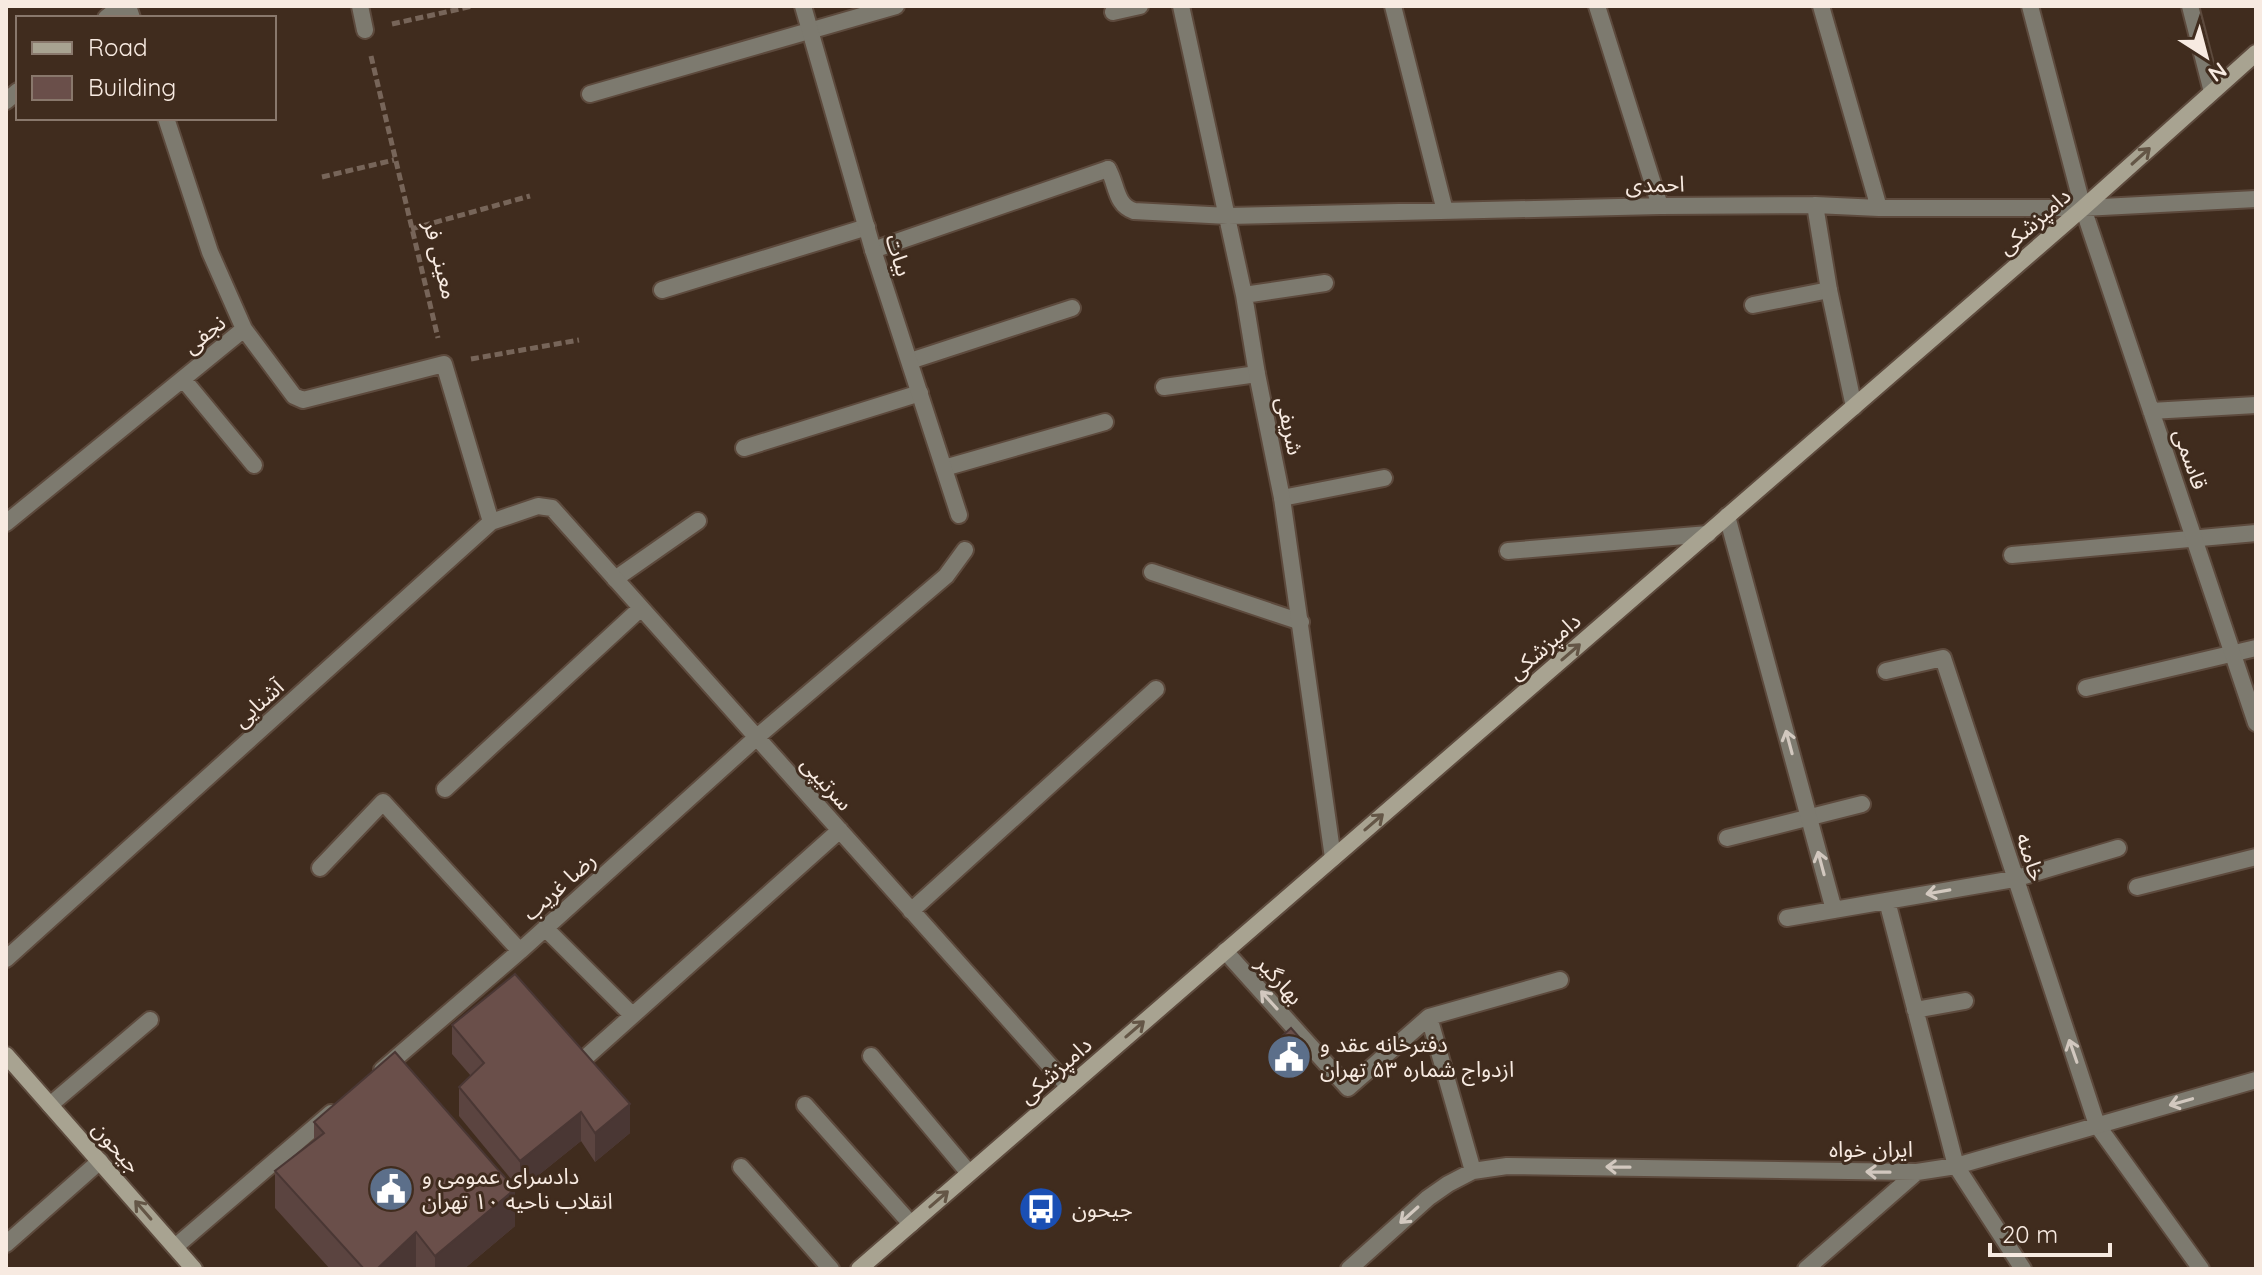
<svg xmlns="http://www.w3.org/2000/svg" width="2262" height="1275" font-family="Quicksand,'Noto Sans Arabic',sans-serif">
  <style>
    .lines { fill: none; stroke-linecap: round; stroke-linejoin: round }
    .lane-casing { stroke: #5d4a3d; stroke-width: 20 }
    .street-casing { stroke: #5d4a3d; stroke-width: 20 }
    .secondary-casing { stroke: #5d4a3d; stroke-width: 20 }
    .path { stroke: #776559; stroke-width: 5; stroke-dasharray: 8 4; stroke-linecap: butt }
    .lane { stroke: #7d7a6f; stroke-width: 16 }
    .street { stroke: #7d7a6f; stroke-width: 16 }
    .secondary { stroke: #a8a391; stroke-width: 16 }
    .wall { fill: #5b4440 }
    .shaded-wall { fill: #4a3734 }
    .building { fill: #6a4f4a; stroke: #4a3734; stroke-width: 2 }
    .oneway { stroke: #645646 }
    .oneway2 { stroke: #d2c8bf }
    .labels { text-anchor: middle; stroke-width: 6; stroke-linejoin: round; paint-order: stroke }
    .street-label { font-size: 22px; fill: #f7eae1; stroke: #402c1e }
    .poi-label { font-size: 22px; fill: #f7eae1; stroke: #402c1e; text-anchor: start }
  </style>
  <rect width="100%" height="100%" fill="#402c1e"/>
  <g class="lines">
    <g class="lane-casing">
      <path id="lane" d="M1113,12L1140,6
        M590,94L896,6
        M873,250L1108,169
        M662,290L867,227
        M1753,305L1829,290
        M910,361L1072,308
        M1164,387L1257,374
        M744,448L920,393
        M944,468L1105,422
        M1282,498L1384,478
        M1508,551L1708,534
        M2012,555L2256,533
        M1152,572L1301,622
        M615,579L698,521
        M2086,688L2256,648
        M1727,838L1862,804
        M871,1056L969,1173
        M50,1105L150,1020
        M805,1105L911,1224
        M2097,1125L2201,1269
        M741,1167L831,1269"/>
    </g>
    <g class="street-casing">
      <path id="street" d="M128,6L132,18
        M360,6L365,30
        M803,6L873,250L959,515
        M1181,6L1244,295L1257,374L1282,498L1333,858
        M1393,6L1445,211
        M1597,6L1660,206
        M1821,6L1879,208
        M2030,6L2083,208L2256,723
        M2190,6L2212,92
        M106,18L121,6
        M6,101L18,91
        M166,118L210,252L244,329L294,396L303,400L444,364L491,522
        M1108,169C1117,184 1115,205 1134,211L1228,216L1660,206L1815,205L1879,208H2083L2256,199
        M1815,205L1829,290L1854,407
        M1244,295L1325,283
        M183,379L254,465
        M2151,411L2256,405
        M1727,516L1834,910
        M6,523L244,329
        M1886,671L1943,658L2097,1125
        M445,789L641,608
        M320,868L383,802L520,951
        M2137,887L2256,857
        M1887,901L1956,1166L2023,1269
        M911,911L1156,689
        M1787,918L2014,879L2118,848
        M545,928L632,1015
        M1225,951L1348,1088L1429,1017L1473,1171
        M6,959L491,522L538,506L552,508L1069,1087
        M1915,1010L1965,1001
        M1429,1017L1560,980
        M575,1067L840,830
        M382,1070L520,951L757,737L946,576L965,550
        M6,1244L100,1161
        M175,1247L331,1113
        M1349,1269L1428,1198L1448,1184L1473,1171L1507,1166L1917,1172L1956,1166L2256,1080
        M1806,1269L1917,1172"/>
    </g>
    <g class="secondary-casing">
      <path id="secondary" d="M6,1055L194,1269
        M859,1269L2083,208L2256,53"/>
    </g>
    <path class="path" d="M392,24L473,6
      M371,56L438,338
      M322,177L394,160
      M411,229L530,196
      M471,359L579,340"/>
    <use href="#lane" class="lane"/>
    <use href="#street" class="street"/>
    <use href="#secondary" class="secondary"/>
  </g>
  <path class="wall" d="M452,1025L630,1133L595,1162L581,1141L520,1190L459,1116V1087L471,1076L452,1054Z
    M1270,1047L1307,1056L1286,1076L1270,1057Z
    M314,1122L515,1226L464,1269H330L275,1208V1171L314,1140Z"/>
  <path class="shaded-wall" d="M1307,1046V1056L1286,1076V1065Z
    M630,1104V1133L595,1162V1133Z
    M581,1112V1141L520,1190V1161Z
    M515,1189V1226L464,1269H435V1256Z
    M416,1232V1269H377Z"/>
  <path class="building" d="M515,974L630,1104L595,1133L581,1112L520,1161L459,1087L484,1063L452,1025Z
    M1291,1028L1307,1046L1286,1065L1270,1047Z
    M395,1052L515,1189L435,1256L416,1232L377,1269H364L275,1171L324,1133L314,1122Z"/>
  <defs><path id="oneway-shaft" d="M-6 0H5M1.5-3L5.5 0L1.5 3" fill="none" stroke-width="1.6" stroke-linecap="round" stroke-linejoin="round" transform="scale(2)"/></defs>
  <g class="oneway">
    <use href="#oneway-shaft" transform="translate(2141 156) rotate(-42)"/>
    <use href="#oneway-shaft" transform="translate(1571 652) rotate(-41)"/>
    <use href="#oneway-shaft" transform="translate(1374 822) rotate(-41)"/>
    <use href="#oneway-shaft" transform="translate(1135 1029) rotate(-41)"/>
    <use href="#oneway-shaft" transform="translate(939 1199) rotate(-41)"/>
    <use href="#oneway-shaft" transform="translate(143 1210) rotate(-131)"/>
  </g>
  <g class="oneway2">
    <use href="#oneway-shaft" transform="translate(1789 742) rotate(-105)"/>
    <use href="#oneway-shaft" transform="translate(1821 863) rotate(-105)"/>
    <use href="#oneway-shaft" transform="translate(1938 892) rotate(170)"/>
    <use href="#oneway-shaft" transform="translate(1269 1000) rotate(-132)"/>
    <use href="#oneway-shaft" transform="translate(2073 1051) rotate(-109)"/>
    <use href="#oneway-shaft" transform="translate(2181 1102) rotate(164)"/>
    <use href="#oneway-shaft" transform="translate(1618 1167) rotate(-179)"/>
    <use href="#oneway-shaft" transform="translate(1878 1172) rotate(-179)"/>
    <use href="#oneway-shaft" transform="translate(1409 1215) rotate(138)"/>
  </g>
  <defs>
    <g id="civic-disc" transform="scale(2.3)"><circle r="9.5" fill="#5c6f8a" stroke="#402c1e"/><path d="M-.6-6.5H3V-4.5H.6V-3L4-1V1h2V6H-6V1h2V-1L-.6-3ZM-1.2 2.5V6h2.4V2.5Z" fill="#fff"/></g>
    <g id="bus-disc" transform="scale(2.3)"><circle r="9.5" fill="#1a4fb4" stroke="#402c1e"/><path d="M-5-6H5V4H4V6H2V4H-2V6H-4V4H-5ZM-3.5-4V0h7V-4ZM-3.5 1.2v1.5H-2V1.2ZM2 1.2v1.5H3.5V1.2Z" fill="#fff"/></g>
  </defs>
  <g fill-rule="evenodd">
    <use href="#civic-disc" x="1289" y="1057"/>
    <use href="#civic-disc" x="391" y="1189"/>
    <use href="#bus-disc" x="1041" y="1209"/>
  </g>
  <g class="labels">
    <g class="street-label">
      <text transform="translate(1655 184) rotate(-1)" y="8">احمدی</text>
      <text transform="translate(2034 221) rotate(-41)" y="8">دامپزشکی</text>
      <text transform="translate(899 255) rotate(73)" y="8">بیات</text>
      <text transform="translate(441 260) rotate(76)" y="8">معینی فر</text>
      <text transform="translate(204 334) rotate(-39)" y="8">نجفی</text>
      <text transform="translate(1290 426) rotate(78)" y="8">شریفی</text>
      <text transform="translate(2191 459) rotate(71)" y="8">قاسمی</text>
      <text transform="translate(1544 646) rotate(-41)" y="8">دامپزشکی</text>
      <text transform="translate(258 703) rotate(-42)" y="8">آشنایی</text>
      <text transform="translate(827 783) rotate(48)" y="8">سرتیپی</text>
      <text transform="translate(2031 857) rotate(72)" y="8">خامنه</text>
      <text transform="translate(559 886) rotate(-42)" y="8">رضا غریب</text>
      <text transform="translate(1280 980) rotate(48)" y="8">بهارگیر</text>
      <text transform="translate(1055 1070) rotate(-41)" y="8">دامپزشکی</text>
      <text transform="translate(117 1147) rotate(49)" y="8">جیحون</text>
      <text x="1871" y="1157">ایران خواه</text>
    </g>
    <g class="poi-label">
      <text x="1320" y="1052">دفترخانه عقد و<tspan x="1320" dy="25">ازدواج شماره ۵۳ تهران</tspan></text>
      <text x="422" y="1184">دادسرای عمومی و<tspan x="422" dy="25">انقلاب ناحیه ۱۰ تهران</tspan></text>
      <text x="1072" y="1217">جیحون</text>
    </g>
  </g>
  <rect width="2262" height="1275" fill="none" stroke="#f7eae1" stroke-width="16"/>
  <rect x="16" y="16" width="260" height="104" fill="#402c1e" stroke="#89786c" stroke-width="2"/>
  <rect x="32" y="42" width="40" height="12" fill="#a8a391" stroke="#89786c" stroke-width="2"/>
  <text x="88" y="56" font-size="24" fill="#f7eae1">Road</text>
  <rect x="32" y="76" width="40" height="24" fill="#6a4f4a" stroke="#89786c" stroke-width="2"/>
  <text x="88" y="96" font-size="24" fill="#f7eae1">Building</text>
  <g transform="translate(2206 56) rotate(144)" stroke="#402c1e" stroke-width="6" paint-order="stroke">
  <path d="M0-6L14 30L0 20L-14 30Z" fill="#f7eae1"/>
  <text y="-12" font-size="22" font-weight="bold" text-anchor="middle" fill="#f7eae1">N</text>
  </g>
  <path d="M1990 1243v12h120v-12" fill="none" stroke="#f7eae1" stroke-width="4"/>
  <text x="2002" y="1243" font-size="24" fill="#f7eae1" stroke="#402c1e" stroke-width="6" paint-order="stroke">20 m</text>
</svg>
